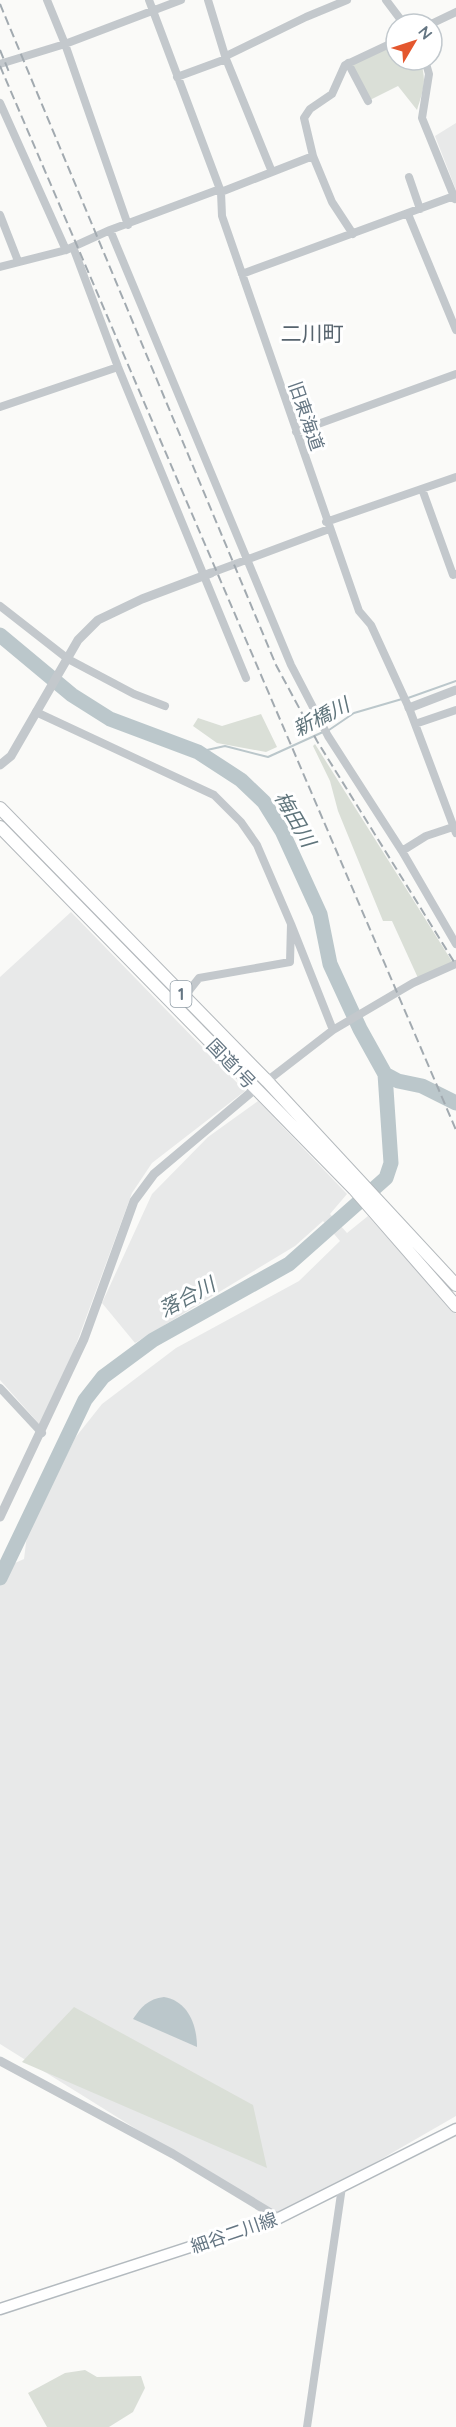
<svg xmlns="http://www.w3.org/2000/svg" width="456" height="2427" font-family="Quicksand,'Noto Sans JP',sans-serif">
  <style>
    .built { fill: #e8e9e9 }
    .green { fill: #dadfd7 }
    .water { fill: #bbc7cb }
    .lines { fill: none; stroke-linecap: round; stroke-linejoin: round }
    .stream { stroke: #bbc7cb; stroke-width: 2 }
    .river { stroke: #bbc7cb; stroke-width: 15 }
    .secondary-casing { stroke: #b3babf; stroke-width: 13 }
    .trunk-casing { stroke: #b4b9bd; stroke-width: 14 }
    .minor { stroke: #c3c8cc; stroke-width: 8 }
    .tertiary { stroke: #c3c8cc; stroke-width: 9 }
    .secondary { stroke: #fff; stroke-width: 10 }
    .trunk { stroke: #fff; stroke-width: 12 }
    .rail { stroke: #a2aab0; stroke-width: 2; stroke-dasharray: 9 4.5; stroke-linecap: butt }
    .labels { text-anchor: middle; stroke-width: 6; stroke-linejoin: round; paint-order: stroke }
    .shield { fill: #fff; stroke: #939fa8; stroke-width: 1.5 }
    .shield-label { font-size: 16px; font-weight: bold; fill: #657683 }
    .street-label { font-size: 18px; fill: #657683; stroke: #fff }
    .water-label { font-size: 20px; font-style: italic; fill: #60757c; stroke: #fff }
    .quarter-label { font-size: 21px; fill: #57646e; stroke: #fff }
  </style>
  <rect width="100%" height="100%" fill="#fafaf8"/>
  <path class="built" d="M456,123V190L435,136Z
    M71,912L245,1091L152,1163L132,1193L59,1391L41,1426L0,1380V977Z
    M258,1101L347,1194L330,1214L347,1233L368,1216L456,1314V2116L279,2218L0,2044V1584L15,1563L24,1559L27,1535L75,1438L102,1404L176,1348L299,1281L340,1241L323,1221L295,1246L135,1343L102,1303L152,1194L208,1137Z"/>
  <path class="green" d="M396,44V60H419C428,78 423,91 417,110L398,86L368,101L351,65Z
    M261,714L277,747L266,752L217,743L193,726L198,718L222,726Z
    M315,744L453,963L418,978L392,921H383L338,811L330,781L313,746Z
    M74,2007L253,2105L267,2168L22,2062Z
    M85,2370L97,2377L141,2376L145,2388L133,2412L109,2427H47L28,2393L65,2373Z"/>
  <path class="water" d="M164,1997C188,2001 197,2025 197,2047L133,2019C141,2007 148,1999 164,1997Z"/>
  <g class="lines">
    <path class="stream" d="M408,698L456,681
      M329,730L354,713L402,699
      M198,752L225,746L268,757L323,732"/>
    <path class="river" d="M0,635L72,695L110,719L198,752L241,780L264,802L282,831L320,914L330,964L360,1029L385,1074L398,1081L422,1086L456,1103
      M0,1578L85,1400L103,1377L153,1340L289,1264L386,1178L391,1163L385,1074"/>
    <g class="secondary-casing">
      <path id="secondary" d="M0,2309L279,2218L456,2129"/>
    </g>
    <g class="trunk-casing">
      <path id="trunk" d="M0,808L267,1081L456,1285
        M0,827L354,1189L456,1306"/>
    </g>
    <path class="minor" d="M47,0L65,44L128,225
      M149,0L221,192L222,216L359,611L371,625L409,708L456,833
      M208,0L226,59L272,172
      M386,0L404,24
      M431,24L456,12
      M226,56L306,17L347,0
      M425,60L429,74L422,118L455,199
      M348,63L368,101
      M0,64L65,44L181,0
      M177,77L226,59
      M0,103L66,250
      M313,156L332,202L353,234
      M409,177L420,209
      M221,192L313,156L304,118L310,109L332,94L345,65L396,41
      M408,214L456,330
      M0,215L18,261
      M110,230L291,665L328,736L402,851L456,944
      M73,247L118,367L246,678
      M0,267L66,250L110,230L220,189
      M242,274L454,196
      M0,407L118,367
      M296,432L456,374
      M422,489L453,575L456,574
      M326,522L456,477
      M211,573L329,529
      M0,606L68,659L134,694L165,706
      M36,712L214,795L241,822L257,845L291,924
      M415,724L456,710
      M402,851L426,836L453,827
      M184,997L199,978L290,962L291,924L333,1030L267,1081
      M333,1030L413,983L456,964
      M0,1388L42,1433
      M307,2427L342,2187"/>
    <path class="tertiary" d="M409,708L456,690
      M0,765L11,756L78,640L98,620L142,599L211,573
      M0,1517L84,1339L134,1201L154,1174L255,1089
      M0,2061L173,2154L279,2218"/>
    <use href="#secondary" class="secondary"/>
    <use href="#trunk" class="trunk"/>
    <path class="rail" d="M0,4L276,665L317,741L456,965
      M0,50L9,72
      M0,66L456,1130"/>
  </g>
  <g class="labels">
    <rect class="shield" x="170.5" y="981" width="21" height="26" rx="4.5"/>
    <g class="shield-label">
      <text x="181" y="1000">1</text>
    </g>
    <g class="street-label">
      <text transform="translate(306 416) rotate(71)" y="6">旧東海道</text>
      <text transform="translate(231 1064) rotate(46)" y="6">国道1号</text>
      <text transform="translate(234 2233) rotate(-19)" y="6">細谷二川線</text>
    </g>
    <g class="water-label">
      <text transform="translate(321 717) rotate(-27)" y="7">新橋川</text>
      <text transform="translate(295 819) rotate(60)" y="7">梅田川</text>
      <text transform="translate(187 1297) rotate(-28)" y="7">落合川</text>
    </g>
    <g class="quarter-label">
      <text x="312" y="341">二川町</text>
    </g>
  </g>
  <g transform="translate(414 42) rotate(51)"><circle r="28" fill="#ffffff" stroke="#c1c8cd" stroke-width="1.5"/>
  <path d="M0-4.5L10 22L0 15L-10 22Z" fill="#e4572e"/>
  <text y="-9" font-size="16" font-weight="bold" text-anchor="middle" fill="#657683">N</text>
  </g>
</svg>
